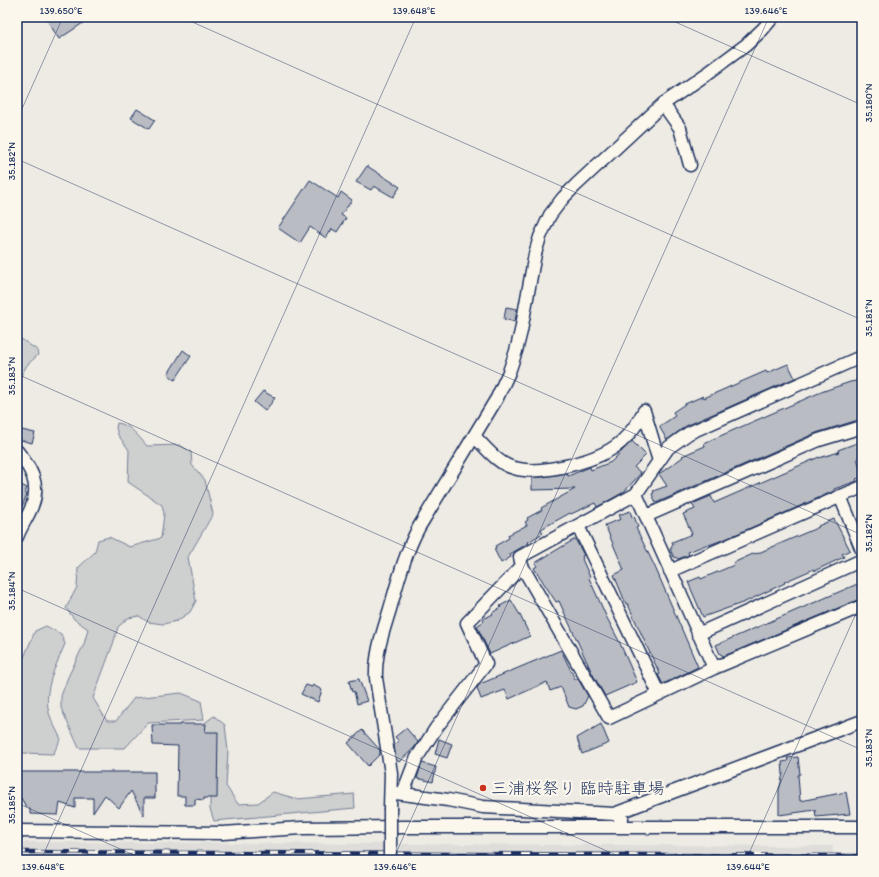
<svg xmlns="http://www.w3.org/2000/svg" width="879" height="877" font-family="Itim,'Klee One',sans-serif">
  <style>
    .built { fill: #deddda }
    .green { fill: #cecfcf; stroke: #747f96 }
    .building { fill: #b9bcc3; stroke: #1b2f5e }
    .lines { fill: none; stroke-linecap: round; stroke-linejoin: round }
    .minor-casing { stroke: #1b2f5e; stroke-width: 15 }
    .minor { stroke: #fbf7ec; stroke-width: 12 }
    .rail-casing { stroke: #1b2f5e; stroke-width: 4.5 }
    .rail { stroke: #fbf7ec; stroke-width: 3; stroke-dasharray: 9; stroke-linecap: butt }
    .minor-bridge-casing { stroke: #1b2f5e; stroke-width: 15; stroke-linecap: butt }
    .minor-bridge { stroke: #fbf7ec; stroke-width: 12 }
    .ticks { fill: none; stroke: #1b2f5e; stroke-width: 1; stroke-opacity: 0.45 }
    .poi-dot { fill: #c8321e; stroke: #fbf7ec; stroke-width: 1.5 }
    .labels { text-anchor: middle; stroke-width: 4; stroke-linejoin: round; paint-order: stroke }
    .poi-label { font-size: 17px; fill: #1b2f5e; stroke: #fbf7ec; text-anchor: start }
    .neatline { fill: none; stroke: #1b2f5e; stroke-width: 1.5 }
    .ticks-label { font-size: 10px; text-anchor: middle; fill: #1b2f5e }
  </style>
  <rect width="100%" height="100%" fill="#eeebe4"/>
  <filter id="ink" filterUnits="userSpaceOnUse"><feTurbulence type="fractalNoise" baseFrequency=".025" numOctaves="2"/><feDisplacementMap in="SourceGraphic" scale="8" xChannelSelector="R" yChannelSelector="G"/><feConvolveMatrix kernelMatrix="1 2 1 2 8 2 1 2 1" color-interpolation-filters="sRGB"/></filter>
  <g filter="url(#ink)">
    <path class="built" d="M17,842L833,846V860L17,859Z"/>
    <path class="green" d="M17,336L37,350L38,355L27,365L17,383Z
      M117,423C130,424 139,437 147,446L180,445L191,452L192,465L205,480L213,514L188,557L196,601L190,612L177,621L163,624L148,622L139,616L128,618L118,627L113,644L93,698L107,721H116L134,698L181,693L201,701L204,720L148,723L125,748H79L61,708V696L68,677L84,644L88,629L74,619L66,608L77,587L78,568L95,552L98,540L109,537L130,547L161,538L164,514L162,505L128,482L129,450L118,435L116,428Z
      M46,626L61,634L65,644C56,666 43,689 49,713C52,722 57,731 61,739L53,754L24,753L17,746L18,700L22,662L35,631Z
      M214,716L225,725L228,751L226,786L238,804L258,803L273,792L297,799L354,794L355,808L214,821L210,809V781L199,727Z"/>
    <path class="building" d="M45,17H92L59,39Z
      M137,109L155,120L149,129L131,118Z
      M367,166L400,187L393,197L374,186L371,190L356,182Z
      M310,180L338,198L341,192L352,200L341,215L346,218L337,232L332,229L326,238L310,227L300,243L278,228Z
      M506,307L517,309L515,322L504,319Z
      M183,350L191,356L175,380L168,374Z
      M788,364L795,378L686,426L667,440L660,428V426L675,416L673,412L685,404L703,396L704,398L766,371L767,373Z
      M862,380V418L857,419L858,420L816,433L656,503L652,494L654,493L653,491L667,486L659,474L683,457L682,456L705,446L704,443L821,392L850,382Z
      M263,391L275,398L265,411L254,402Z
      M17,429L35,433L32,443L17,439Z
      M632,441L646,455L634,467L641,473L624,492L597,507L595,503L571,514L570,513L543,528L541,530L543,533L528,542L529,543L510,554L511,557L501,563L494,549L496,548L495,546L509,538L508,535L527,525L525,522L528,520L527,518L542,510L541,508L575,489L532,490V477L567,473L568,476L590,467L591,470L611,462Z
      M862,441V457L857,458L862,477L856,479L857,481L834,489V491L728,538L709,545L708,544L688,552L689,555L678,559L673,556L670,549L672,548L671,546L673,545L672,542L692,534L683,514L695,509L692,504L711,496L714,503L819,457V458L839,452L838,450Z
      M17,483L27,488L25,493L27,494L17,519Z
      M630,511L632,517L634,516L638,527L636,528L655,567L698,667L663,684L658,675L660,674L649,651L630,609L628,604H626L614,575L624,570L605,525L621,519L619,515Z
      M834,519L850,550L842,554L844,557L814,571V569L784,582L785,583L745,602L703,617L688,582L700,577L701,579L734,565L733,563L755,553L756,554L819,527L818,526Z
      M575,539L584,555L582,556L583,558L582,559L590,577L589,578L607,618L619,641L637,682L605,696L592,673L559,601L556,602L534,568L537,566L535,563Z
      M862,582V598L724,656L720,654L716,645Z
      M511,600L520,615L530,636L490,654L477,626L484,621L483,619L493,614L492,613L501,607L500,606Z
      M561,650L575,679H578L588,696L583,706L576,709L569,707L561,687L550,691L547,682L509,699L505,690L481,699L477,688L480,684Z
      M359,679L367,701L357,704L354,691L352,692L349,681Z
      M306,685L312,687L313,685L322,690L318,702L301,694Z
      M180,724H206L205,732H218L217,798H204V800L195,799V805H185V796H177L178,746L153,745L152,725H180Z
      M601,724L609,743L582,754L577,738Z
      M406,728L418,742L414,748L399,762L396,759L394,745L399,741L395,737Z
      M362,730L380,750V754L368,766L348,743Z
      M439,739L452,744L447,758L435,754Z
      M798,757L800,774L798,775L800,801L846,792L850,814L816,817L815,810L779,815V790L783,774L782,762L788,761L787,758Z
      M422,763L436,767L433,782L417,778Z
      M17,772H155V798H144V816L131,791L119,808L105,795L93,813V798H75V808L60,803L58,815L30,814V809L25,805L21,798H17Z"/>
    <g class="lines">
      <g class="minor-casing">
        <path id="minor" d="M663,104L680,128L690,165
          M862,358L856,359L689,433L668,448L636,494L520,557L522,566L609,718L714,668L862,606
          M644,411L659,461
          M474,436C486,448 498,464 514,468C541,476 600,461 621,442C631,433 638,423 644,411
          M17,451C30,467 41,484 32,506C28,517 21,526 17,537
          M636,494L714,668
          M840,496L862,550
          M646,516L819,440L862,427
          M578,526L659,694
          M670,571L862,487
          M698,634L862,560
          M396,793L448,800L483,807L614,814L622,818
          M403,793L416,759L436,728L486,664L467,623L522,566
          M390,808L391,773L376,678C375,654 383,632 390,609C398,581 405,553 419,527L497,398L509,372L516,351L521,331L535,254L540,237L550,215L563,198L576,185L663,104L708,73L746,45L763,29L773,17
          M614,814L862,721
          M17,831L223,833L302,828L404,827H862"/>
      </g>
      <use href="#minor" class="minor"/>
      <g class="rail-casing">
        <path id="rail" d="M17,852L862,856"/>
      </g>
      <use href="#rail" class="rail"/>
      <g class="minor-bridge-casing">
        <path id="minor-bridge" d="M390,860V808"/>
      </g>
      <use href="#minor-bridge" class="minor-bridge"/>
    </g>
  </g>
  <path class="ticks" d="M181,17L862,320M664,17L862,105M17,120L63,17M17,159L862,535M17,374L862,750M17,588L627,860M17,803L145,860M41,860L416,17M393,860L769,17M746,860L862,600"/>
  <circle class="poi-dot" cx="483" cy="788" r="4"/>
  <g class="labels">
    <g class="poi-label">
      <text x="491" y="794">三浦桜祭り 臨時駐車場</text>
    </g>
  </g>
  <rect width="879" height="877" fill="none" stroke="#fbf7ec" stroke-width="44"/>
  <rect x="22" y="22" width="835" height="833" class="neatline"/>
  <g class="ticks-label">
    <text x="61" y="14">139.650°E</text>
    <text x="414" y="14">139.648°E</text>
    <text x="766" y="14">139.646°E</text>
    <text transform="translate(868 103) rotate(-90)" y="4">35.180°N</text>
    <text transform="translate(11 161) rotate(-90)" y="4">35.182°N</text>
    <text transform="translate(868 318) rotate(-90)" y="4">35.181°N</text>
    <text transform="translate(11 376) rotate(-90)" y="4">35.183°N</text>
    <text transform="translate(868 533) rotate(-90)" y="4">35.182°N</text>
    <text transform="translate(11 591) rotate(-90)" y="4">35.184°N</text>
    <text transform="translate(868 748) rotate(-90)" y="4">35.183°N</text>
    <text transform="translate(11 805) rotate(-90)" y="4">35.185°N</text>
    <text x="43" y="870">139.648°E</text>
    <text x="395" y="870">139.646°E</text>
    <text x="748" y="870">139.644°E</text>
  </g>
</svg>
